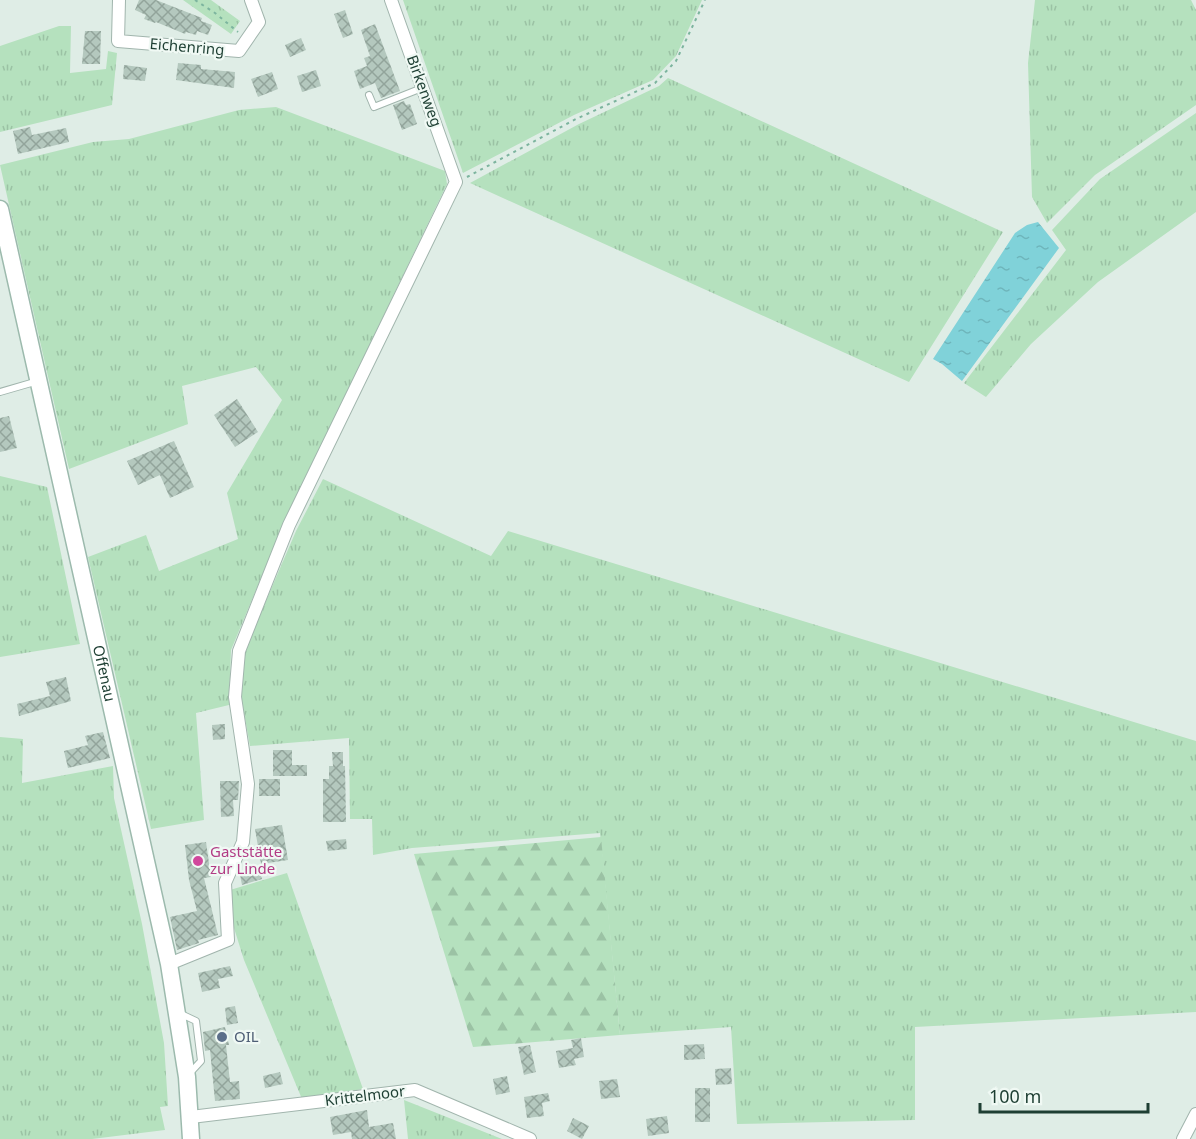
<svg xmlns="http://www.w3.org/2000/svg" width="1196" height="1139" font-family="'Noto Sans',sans-serif">
  <style>
    .grass { fill: url(#grass-tufts) }
    .forest { fill: url(#forest-firs) }
    .water { fill: url(#water-ripples) }
    .building { fill: url(#building-cross-hatch) }
    .lines { fill: none; stroke-linecap: round; stroke-linejoin: round }
    .lane-casing { stroke: #a1b5ad; stroke-width: 8 }
    .street-casing { stroke: #a1b5ad; stroke-width: 14 }
    .secondary-casing { stroke: #9cbaad; stroke-width: 19 }
    .path { stroke: #7cb49e; stroke-width: 2; stroke-dasharray: 3 4.5; stroke-linecap: butt }
    .lane { stroke: #fff; stroke-width: 6 }
    .street { stroke: #fff; stroke-width: 12 }
    .secondary { stroke: #fff; stroke-width: 16 }
    .hotel-dot { fill: #d1479c; stroke: #f0f9f4; stroke-width: 2 }
    .service-dot { fill: #5c6f8a; stroke: #f0f9f4; stroke-width: 2 }
    .labels { text-anchor: middle; stroke-width: 4.5; stroke-linejoin: round; paint-order: stroke }
    .street-label { font-size: 15px; fill: #1e3f33; stroke: #f0f9f4 }
    .hotel-label { font-size: 15px; fill: #b23c85; stroke: #f0f9f4; text-anchor: start }
    .service-label { font-size: 15px; fill: #4e5e75; stroke: #f0f9f4; text-anchor: start }
  </style>
  <defs>
    <pattern id="grass-tufts" width="24" height="20" patternUnits="userSpaceOnUse" patternTransform="scale(1.5)"><rect width="24" height="20" fill="#b5e1be"/><path d="M3 7l-1-3M5 7V3M7 7l1-3M15 17l-1-3M17 17v-4M19 17l1-3" fill="none" stroke="#9bc2a4"/></pattern>
    <pattern id="forest-firs" width="22" height="20" patternUnits="userSpaceOnUse" patternTransform="scale(1.5)"><rect width="22" height="20" fill="#b5e1be"/><path d="M5 1l3.5 6h-7zM16 11l3.5 6h-7z" fill="#9bc2a4"/></pattern>
    <pattern id="water-ripples" width="26" height="14" patternUnits="userSpaceOnUse" patternTransform="scale(1.5)"><rect width="26" height="14" fill="#80d2d9"/><path d="M2 4q2-2 4 0t4 0M15 11q2-2 4 0t4 0" fill="none" stroke="#6eb5bb"/></pattern>
    <pattern id="building-cross-hatch" width="8" height="8" patternUnits="userSpaceOnUse" patternTransform="scale(1.5)"><rect width="8" height="8" fill="#b4c8be"/><path d="M0 0l8 8M0 8l8-8" fill="none" stroke="#92a49b"/></pattern>
  </defs>
  <rect width="100%" height="100%" fill="#dfede6"/>
  <path class="grass" d="M183,0H211L240,21L231,34Z
    M403,0H702L676,56L653,80L574,115L463,173Z
    M1035,0H1191L1196,10V105L1095,175L1047,223L1032,197L1028,63Z
    M59,26H71L70,73L106,69L108,51L117,53L112,105L0,132V46Z
    M668,78L1003,232L909,382L470,183L579,124L659,86Z
    M276,107L445,171L447,184L283,525L231,650L229,705L196,713L204,820L151,829L88,557L146,535L159,571L238,539L227,493L282,400L256,367L182,386L188,424L69,469L0,165L93,142L129,139L239,110Z
    M1196,113V212L1098,282L1031,344L986,397L964,383L1066,250L1052,230L1100,179Z
    M0,476L47,487L80,644L0,657Z
    M323,479L491,556L508,531L1196,741V1012L915,1027V1120L737,1124L731,1027L620,1035L600,833L412,848L373,855L372,819H350L349,738L250,746L241,696L244,652L296,531Z
    M0,737L23,739L22,783L113,766L114,798L142,924L164,1043L168,1106L160,1107L165,1130L92,1139H0Z
    M287,873L363,1089L302,1099L244,960L234,928L230,890Z
    M404,1100L502,1139H408Z"/>
  <path class="forest" d="M601,837L620,1035L473,1047L414,854Z"/>
  <path class="water" d="M1038,222L1059,248L962,381L942,364L933,359L1015,233L1027,225Z"/>
  <path class="building" d="M139,0H156L202,18L201,21L212,25L208,35L197,31L196,35L186,32L185,34L156,22L155,23L144,19L146,15L135,10Z
    M345,10L353,34L343,38L334,14Z
    M375,24L400,91L381,98L375,83L360,89L354,71L367,66L364,58L370,56L361,30Z
    M85,31H101L100,64H82Z
    M301,38L306,50L290,57L285,45Z
    M178,63L201,65V69L235,72L234,88L176,80Z
    M124,65L147,68L145,81L123,79Z
    M316,70L321,86L302,92L297,76Z
    M272,72L278,89L258,97L251,79Z
    M404,101L406,105L410,104L417,124L402,130L393,105Z
    M30,127L32,135L66,128L69,142L18,154L13,131Z
    M237,399L258,432L235,447L214,415Z
    M9,416L17,448L0,452V418Z
    M174,441L194,487L170,498L160,475L138,485L127,461Z
    M66,677L71,701L19,716L17,704L50,696L46,682Z
    M225,724V739L213,740L212,725Z
    M103,732L110,758L68,768L64,751L88,745L85,736Z
    M273,750H292V765H307V776H273Z
    M332,752H343V766H345L346,822H323V779H329V766H333Z
    M259,779H280V796H259Z
    M220,781H239L238,800H233L234,816L221,817Z
    M282,825L288,860L261,864L255,829Z
    M346,839L347,849L328,851L326,841Z
    M206,842L211,877L204,878L218,935L198,940L199,943L177,950L170,917L197,911L189,880L185,845Z
    M259,869L262,879L242,885L240,875Z
    M230,966L233,976L218,979L220,988L202,992L198,973Z
    M235,1006L238,1023L227,1025L225,1008Z
    M225,1027L229,1045H226L230,1082L239,1081L240,1099L215,1101L210,1050L205,1051L203,1032Z
    M581,1038L584,1057L574,1059L576,1065L559,1068L556,1051L573,1048L571,1040Z
    M704,1044L705,1059L684,1060V1045Z
    M530,1045L536,1072L524,1075L518,1047Z
    M731,1068L732,1084L716,1085L715,1069Z
    M280,1072L283,1084L265,1088L263,1076Z
    M507,1076L510,1092L496,1095L493,1079Z
    M617,1079L620,1097L601,1099L599,1081Z
    M695,1088H710V1122H695Z
    M548,1093L550,1101L542,1103L544,1116L527,1118L524,1097Z
    M367,1110L369,1127L393,1123L396,1139H352L351,1132L333,1135L330,1117Z
    M667,1116L669,1133L648,1136L646,1119Z
    M573,1118L589,1126L582,1139L567,1131Z"/>
  <g class="lines">
    <g class="lane-casing">
      <path id="lane" d="M369,95L374,107L422,88
        M0,392L38,381
        M179,1013L196,1021L201,1061L189,1074"/>
    </g>
    <g class="street-casing">
      <path id="street" d="M119,0L118,41L239,51L259,22L251,0
        M169,964L228,940L225,883L243,842L248,784L235,697L239,651L289,525L456,182L391,0
        M191,1117L415,1090L530,1139
        M1183,1139L1196,1114"/>
    </g>
    <g class="secondary-casing">
      <g id="secondary">
        <path id="s1" d="M0,209L169,964L187,1077L191,1139"/>
      </g>
    </g>
    <path class="path" d="M195,0L215,13L238,32
      M467,177L576,119L655,83L676,61L705,0"/>
    <use href="#lane" class="lane"/>
    <use href="#street" class="street"/>
    <use href="#secondary" class="secondary"/>
  </g>
  <circle class="hotel-dot" cx="198" cy="861" r="6"/>
  <circle class="service-dot" cx="222" cy="1037" r="6"/>
  <g class="labels">
    <g class="street-label">
      <text transform="translate(187 47) rotate(5)" y="5">Eichenring</text>
      <text transform="translate(424 91) rotate(70)" y="5">Birkenweg</text>
      <text dy="5" stroke="none"><textPath href="#s1" startOffset="476">Offenau</textPath></text>
      <text transform="translate(365 1096) rotate(-7)" y="5">Krittelmoor</text>
    </g>
    <g class="hotel-label">
      <text x="210" y="857">Gaststätte<tspan x="210" dy="17">zur Linde</tspan></text>
    </g>
    <g class="service-label">
      <text x="234" y="1042">OIL</text>
    </g>
  </g>
  <path d="M980 1103v9h168v-9" fill="none" stroke="#1e3f33" stroke-width="3"/>
  <text x="989" y="1103" font-size="18" fill="#1e3f33" stroke="#f0f9f4" stroke-width="4.5" paint-order="stroke">100 m</text>
</svg>
